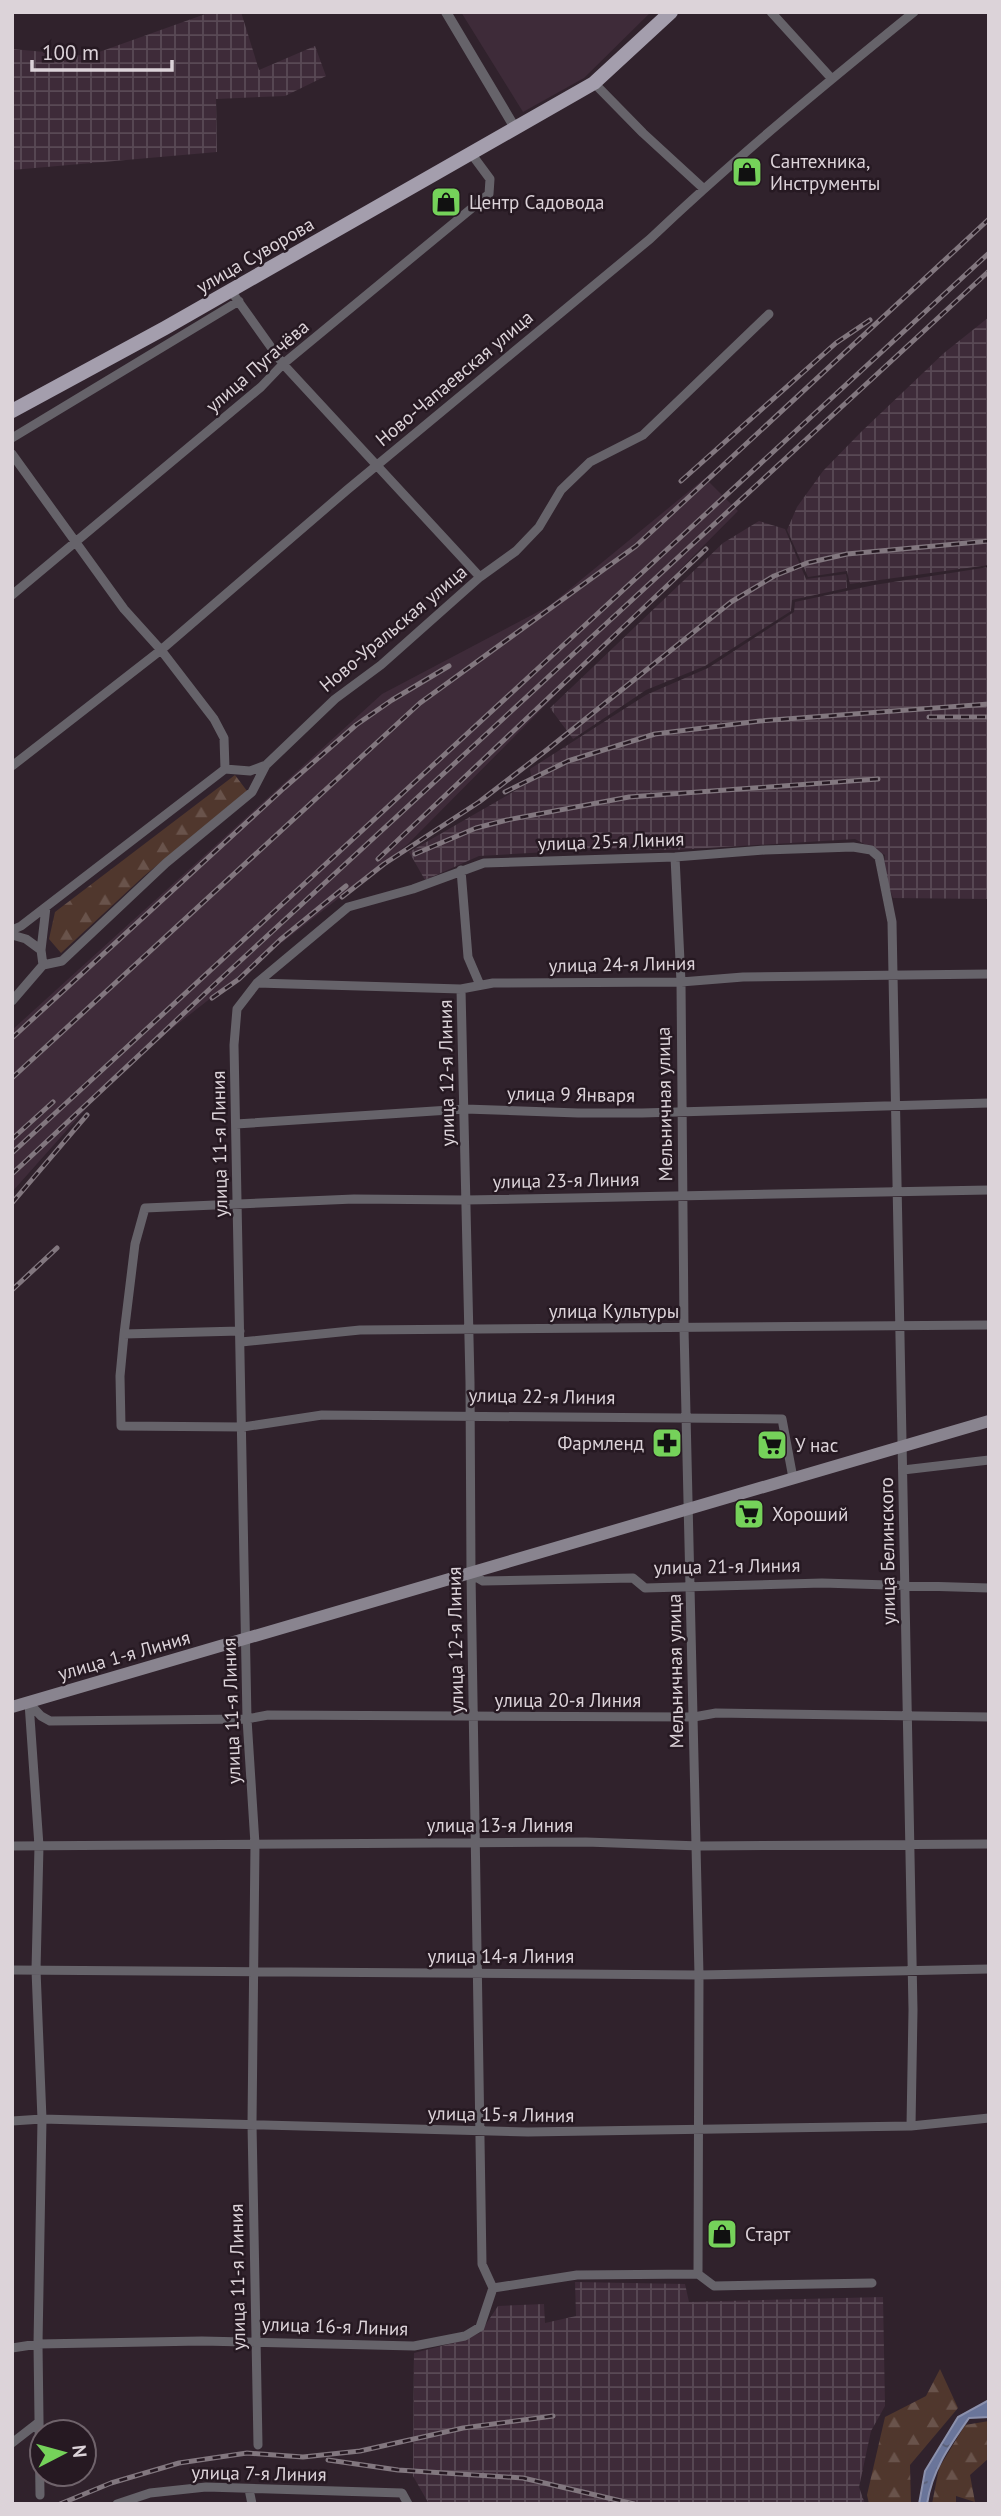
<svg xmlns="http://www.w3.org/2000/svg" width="1001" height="2516" font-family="'PT Sans',sans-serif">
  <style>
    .built { fill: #3e2b39 }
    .industrial { fill: url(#industrial-grid) }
    .forest { fill: url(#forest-firs) }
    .water { fill: url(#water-ripples); stroke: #8c91ad; stroke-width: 2 }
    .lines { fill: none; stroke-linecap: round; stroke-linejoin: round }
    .minor { stroke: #66636a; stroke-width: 9 }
    .tertiary { stroke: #66636a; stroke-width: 10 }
    .secondary { stroke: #89848f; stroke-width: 12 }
    .primary { stroke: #a49ead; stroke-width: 14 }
    .rail-casing { stroke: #82777f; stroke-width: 5 }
    .rail { stroke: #261922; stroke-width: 2.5; stroke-dasharray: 8; stroke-linecap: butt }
    .labels { text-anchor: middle; stroke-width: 5; stroke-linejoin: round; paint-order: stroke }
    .poi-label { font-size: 19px; fill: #dcd3d9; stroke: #261922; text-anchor: start }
    .street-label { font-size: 19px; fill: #dcd3d9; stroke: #261922 }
  </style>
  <defs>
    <pattern id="industrial-grid" width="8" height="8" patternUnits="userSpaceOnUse" patternTransform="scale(1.75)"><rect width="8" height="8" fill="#3e2b39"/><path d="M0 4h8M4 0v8" fill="none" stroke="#594955"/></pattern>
    <pattern id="forest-firs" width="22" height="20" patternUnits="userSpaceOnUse" patternTransform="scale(1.75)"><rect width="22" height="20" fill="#50372d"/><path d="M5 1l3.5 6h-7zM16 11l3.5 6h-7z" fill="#69534b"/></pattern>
    <pattern id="water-ripples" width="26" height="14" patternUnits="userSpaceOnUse" patternTransform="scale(1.75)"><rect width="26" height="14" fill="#6a759a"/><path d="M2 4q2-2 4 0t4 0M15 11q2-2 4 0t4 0" fill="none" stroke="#5a5f76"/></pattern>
  </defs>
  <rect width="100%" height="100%" fill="#30222c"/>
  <path class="built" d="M461,12H651L584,78L523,112Z
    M705,478L738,511L408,844L124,1066L12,1192V1030L382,694L549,606Z"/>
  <path class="industrial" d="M211,12H241L259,70L315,46L326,76L285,96L216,99L217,152L12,170V49L88,56Z
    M989,317V565L850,584L847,571L808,577L787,530L797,507L823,471L861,432L944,353Z
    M759,521L785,529L806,579L846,574L847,588L792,600L791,611L705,666L646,690L573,739L550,708L723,543Z
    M989,567V899L893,898L883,871L885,855L855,839L674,850L599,849L479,856L425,880L409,852L532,781L530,769L646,695L708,668L794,612L795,602L874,585Z
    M575,2282L685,2284L689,2302L883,2297L885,2406L871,2431L859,2487L865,2504H429L413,2476L414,2353L461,2341L480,2333L498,2306L544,2304L545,2323L576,2316Z"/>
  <path class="forest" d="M235,775L247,791L144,876L61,953L49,939L55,912Z
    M940,2369L958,2408L910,2465L911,2504H869L867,2495L885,2417L926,2396Z
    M989,2421V2458L970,2475L975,2502L956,2496V2504H932L939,2468L965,2425Z"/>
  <path class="water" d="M989,2400V2417L969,2418C950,2445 932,2470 927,2504H919L925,2471L958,2417Z"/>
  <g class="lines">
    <path class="minor" d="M771,12L832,79
      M594,83L643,133L704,189
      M231,291L283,364L480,577
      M12,438L239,301
      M12,454L124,609L161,650L214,719L224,738L225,769
      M12,595L261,387L283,364L489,194L490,179L470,152
      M12,766L161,650L347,490L650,239C734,159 824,85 914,12
      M675,857L681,982L684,1328L699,1975L698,2274
      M461,870L468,957L480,985
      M12,930L21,926L225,769L250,771L266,765L335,699L381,665L480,577L516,551L539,527L561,490L590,462L643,435L769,314
      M12,935L26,939L41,950L43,965L12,1001
      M41,950L46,907
      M43,965L62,961L166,863L252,792L266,765
      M257,983L461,989L493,983L681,982L743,977L989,974
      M461,989L470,1382L471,1574L482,2264L493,2288
      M236,1124L465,1109L578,1113H642L989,1103
      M240,1331L124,1334L135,1244L145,1208L354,1199L465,1200L989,1190
      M124,1334L120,1376L121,1426L243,1427L322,1415L782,1419L793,1478
      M241,1342L360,1330L989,1325
      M903,1470L989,1460
      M471,1574L483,1581L633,1578L645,1588L822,1583L989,1588
      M29,1703L41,1716L50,1721L247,1719L268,1715L694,1717L716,1713L989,1717
      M29,1703L39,1846L36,1970L42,2119L38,2344L40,2495
      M12,1846L586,1842L700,1846L989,1844
      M12,1970L699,1975L989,1969
      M12,2121L42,2119L528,2132L911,2126L989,2118
      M12,2348L38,2344L202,2341L414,2346L465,2336L480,2327L493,2288L577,2275L698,2274L714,2286L872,2283
      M12,2443L39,2422
      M258,2445L252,2124L255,1844L247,1719L234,1045L237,1009L257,983L348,907L413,889L484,863L675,857L765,850L853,847L871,850L879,857L892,922L893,975L913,2010L911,2126
      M249,2489L252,2504
      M117,2504L150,2493L206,2487L402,2493L408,2504"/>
    <path class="tertiary" d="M446,12L515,128"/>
    <path class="secondary" d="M12,1707L989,1421"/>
    <path class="primary" d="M12,411L165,328L594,83L671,12"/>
    <g class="rail-casing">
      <path id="rail" d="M681,481L836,343L870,320
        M929,717H989
        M505,792L568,761L655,734L760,721L989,704
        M415,854L476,828L507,820L629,797L878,779
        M378,859L706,549
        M342,897L384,864L479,802L548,749L731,602L774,576L807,563L847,554L989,541
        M212,998L239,979L280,940L346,886
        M12,1038L284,788L356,725L392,700L449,666
        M12,1078L420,703L636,546L989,219
        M12,1139L53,1102
        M12,1153L989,253
        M12,1174L213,986L989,271
        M12,1203L87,1115
        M12,1290L57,1248
        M328,2460L398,2470L523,2478L634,2504
        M60,2504L111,2483L179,2463L247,2453L303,2457L360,2451L463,2428L553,2416"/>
    </g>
    <use href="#rail" class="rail"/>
  </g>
  <defs>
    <g id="shop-square" transform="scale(1.575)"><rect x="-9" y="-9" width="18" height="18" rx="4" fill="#75d25a" stroke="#261922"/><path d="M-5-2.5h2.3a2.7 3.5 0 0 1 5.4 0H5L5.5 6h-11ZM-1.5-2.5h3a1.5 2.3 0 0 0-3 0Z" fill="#111"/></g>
    <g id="pharmacy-square" transform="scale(1.575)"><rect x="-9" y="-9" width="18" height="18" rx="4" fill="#75d25a" stroke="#261922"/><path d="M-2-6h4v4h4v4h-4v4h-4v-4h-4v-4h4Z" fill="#111"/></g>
    <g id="supermarket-square" transform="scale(1.575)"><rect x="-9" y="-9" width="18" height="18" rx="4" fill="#75d25a" stroke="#261922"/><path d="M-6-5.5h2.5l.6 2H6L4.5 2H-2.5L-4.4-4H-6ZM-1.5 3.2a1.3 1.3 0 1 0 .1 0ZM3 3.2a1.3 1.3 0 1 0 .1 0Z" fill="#111"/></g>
  </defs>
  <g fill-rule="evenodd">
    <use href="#shop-square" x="747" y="172"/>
    <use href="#shop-square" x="446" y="202"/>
    <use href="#pharmacy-square" x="667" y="1443"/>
    <use href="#supermarket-square" x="772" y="1445"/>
    <use href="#supermarket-square" x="749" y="1514"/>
    <use href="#shop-square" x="722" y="2234"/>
  </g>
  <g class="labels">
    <g class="poi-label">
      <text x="770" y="168">Сантехника,<tspan x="770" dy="22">Инструменты</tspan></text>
      <text x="469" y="209">Центр Садовода</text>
      <text x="644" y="1450" text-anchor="end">Фармленд</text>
      <text x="795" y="1452">У нас</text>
      <text x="772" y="1521">Хороший</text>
      <text x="745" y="2241">Cтарт</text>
    </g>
    <g class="street-label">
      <text transform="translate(255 255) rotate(-30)" y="7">улица Суворова</text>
      <text transform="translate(257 366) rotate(-41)" y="7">улица Пугачёва</text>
      <text transform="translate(454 378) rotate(-40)" y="7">Ново-Чапаевская улица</text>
      <text transform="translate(393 628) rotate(-40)" y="7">Ново-Уральская улица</text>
      <text transform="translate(611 841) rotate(-2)" y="7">улица 25-я Линия</text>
      <text transform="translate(622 964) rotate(-1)" y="7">улица 24-я Линия</text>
      <text transform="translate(446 1073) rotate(-91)" y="7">улица 12-я Линия</text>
      <text transform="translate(571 1094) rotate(1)" y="7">улица 9 Января</text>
      <text transform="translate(664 1104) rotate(-91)" y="7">Мельничная улица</text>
      <text transform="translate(219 1144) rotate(-91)" y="7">улица 11-я Линия</text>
      <text transform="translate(566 1180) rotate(-1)" y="7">улица 23-я Линия</text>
      <text x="614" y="1318">улица Культуры</text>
      <text transform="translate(542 1396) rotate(1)" y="7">улица 22-я Линия</text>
      <text transform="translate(887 1551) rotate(-91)" y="7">улица Белинского</text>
      <text transform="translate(727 1566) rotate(-1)" y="7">улица 21-я Линия</text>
      <text transform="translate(455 1640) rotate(-91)" y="7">улица 12-я Линия</text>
      <text transform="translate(124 1655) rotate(-16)" y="7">улица 1-я Линия</text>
      <text transform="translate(675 1671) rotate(-91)" y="7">Мельничная улица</text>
      <text x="568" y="1707">улица 20-я Линия</text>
      <text transform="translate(231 1711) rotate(-92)" y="7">улица 11-я Линия</text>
      <text x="500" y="1832">улица 13-я Линия</text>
      <text x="501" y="1963">улица 14-я Линия</text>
      <text transform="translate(501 2114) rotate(1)" y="7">улица 15-я Линия</text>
      <text transform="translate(237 2277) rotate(-91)" y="7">улица 11-я Линия</text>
      <text transform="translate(335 2326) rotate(2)" y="7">улица 16-я Линия</text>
      <text transform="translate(259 2473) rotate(1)" y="7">улица 7-я Линия</text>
    </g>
  </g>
  <rect width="1001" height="2516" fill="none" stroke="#dcd3d9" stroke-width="28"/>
  <g transform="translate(63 2453) rotate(84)"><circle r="33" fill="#261922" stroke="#6f636b" stroke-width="2"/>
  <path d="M0-5L12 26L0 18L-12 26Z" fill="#75d25a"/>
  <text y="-10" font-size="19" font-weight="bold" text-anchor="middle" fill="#dcd3d9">N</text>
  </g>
  <path d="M32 60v10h140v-10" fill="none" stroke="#dcd3d9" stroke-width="3.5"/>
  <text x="42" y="60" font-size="21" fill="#dcd3d9" stroke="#261922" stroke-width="5" paint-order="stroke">100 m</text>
</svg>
